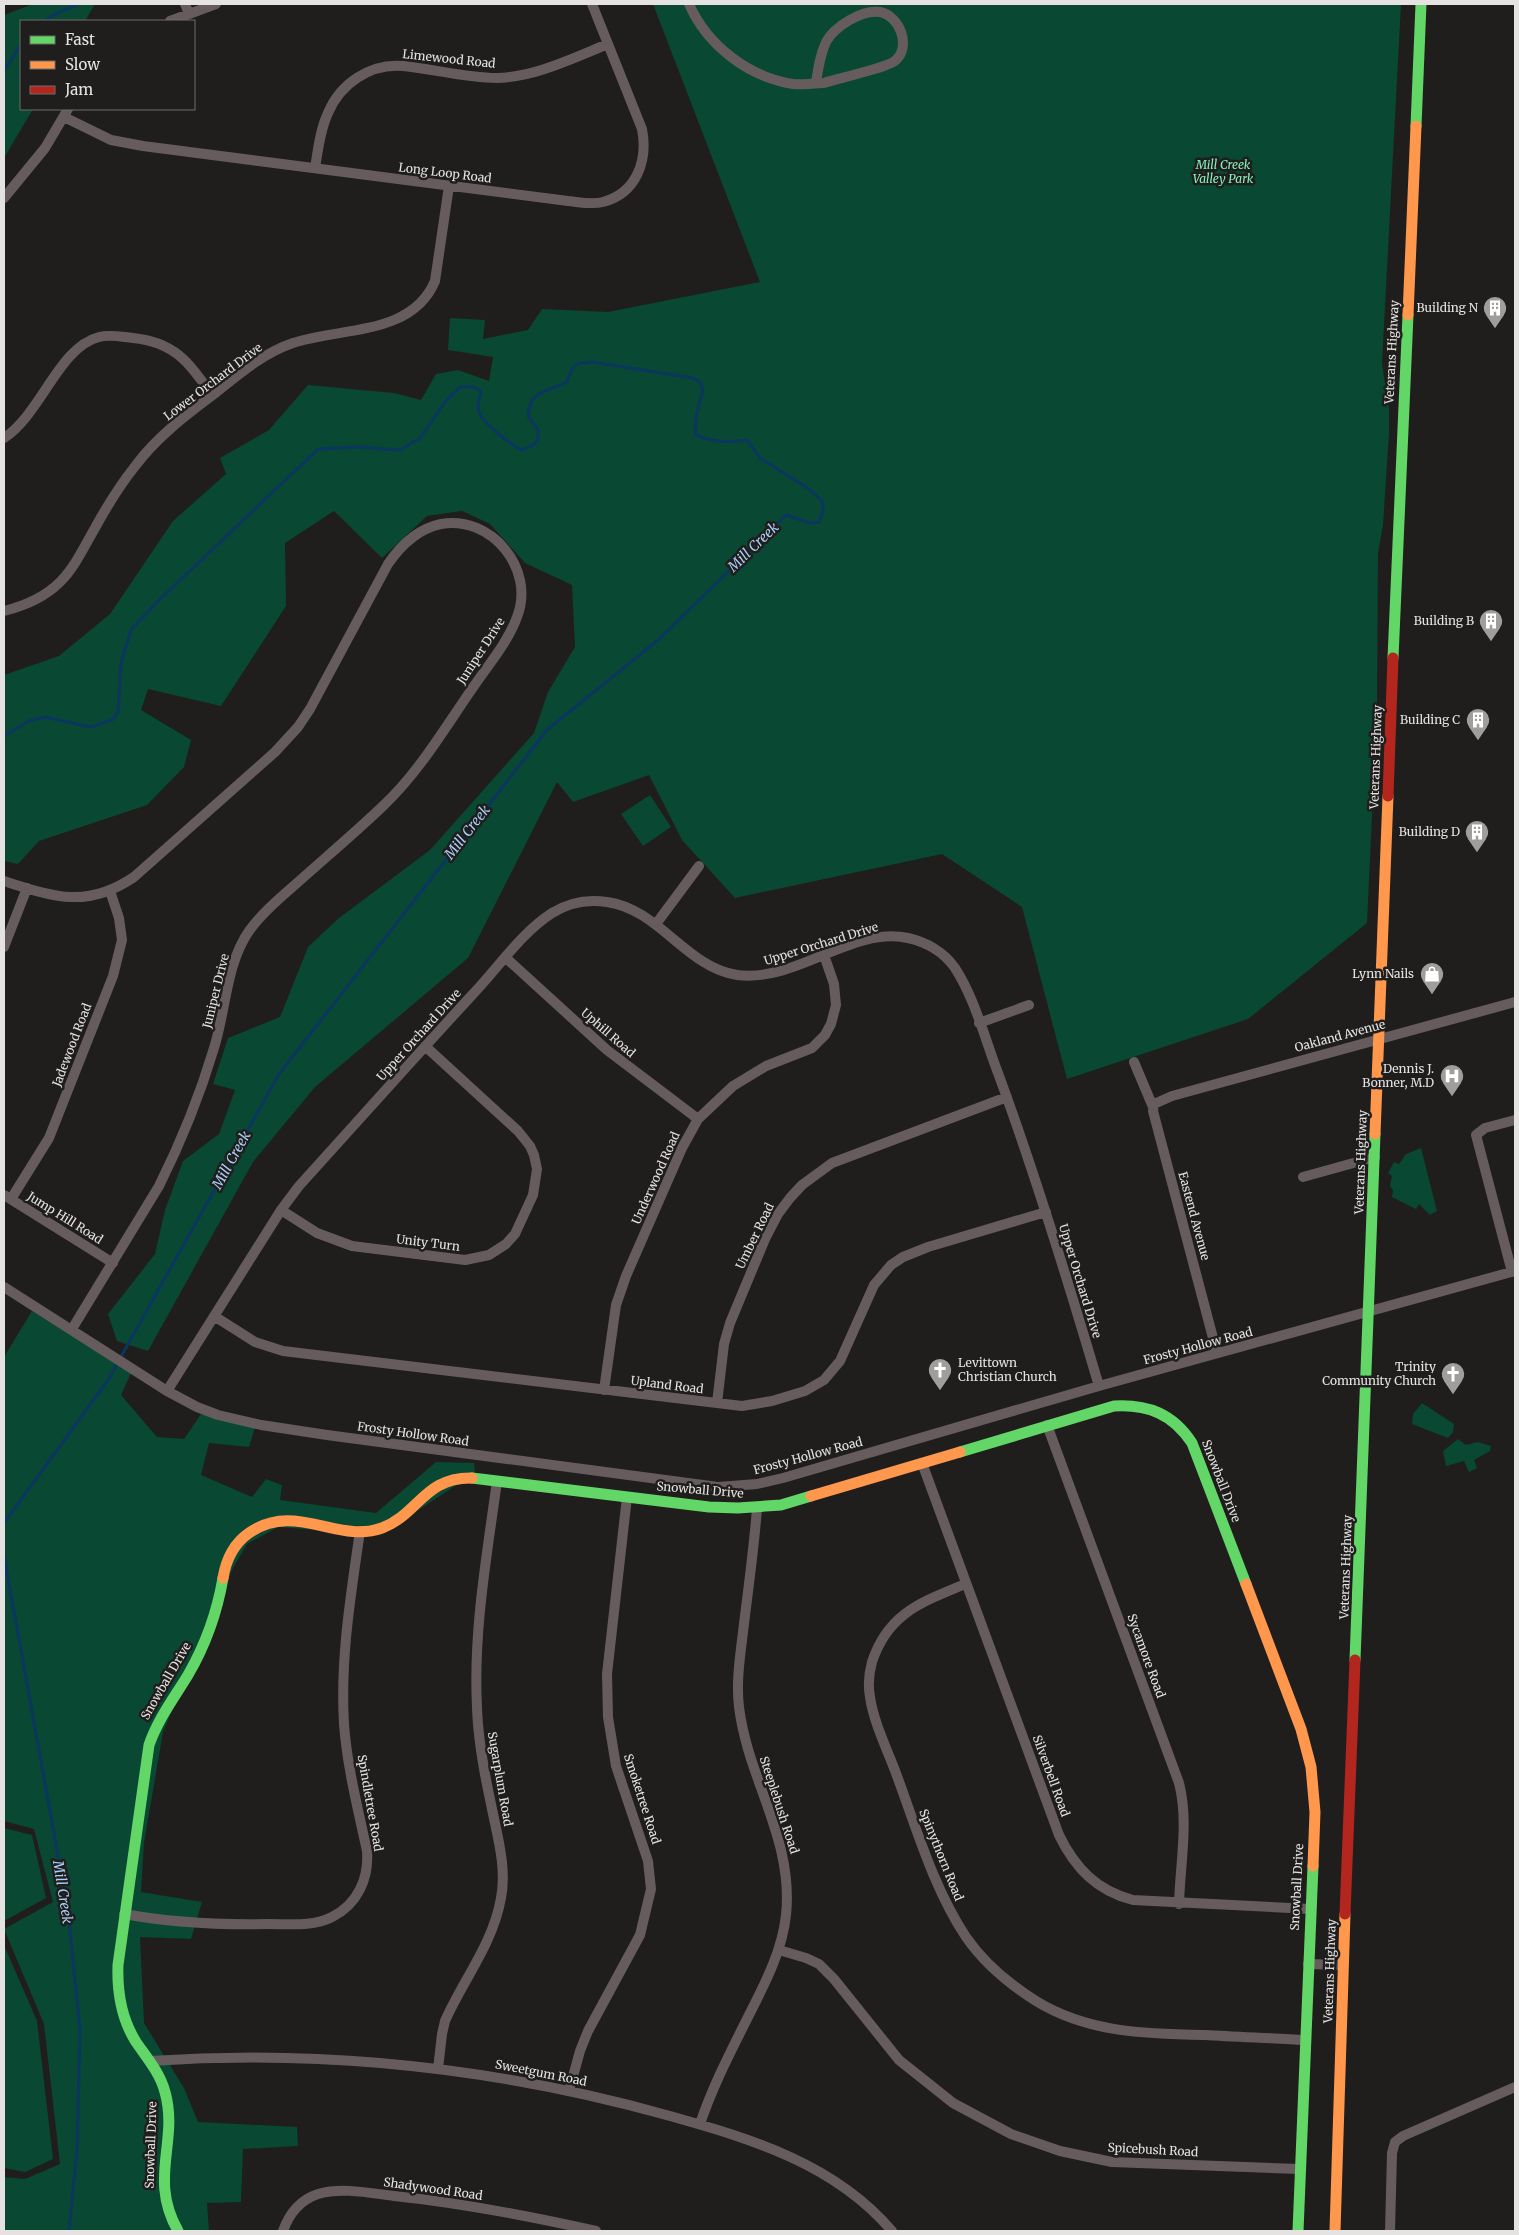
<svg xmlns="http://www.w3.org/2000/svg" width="1519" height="2235" font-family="Merriweather,serif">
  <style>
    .green { fill: #094832 }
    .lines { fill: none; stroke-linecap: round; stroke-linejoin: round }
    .stream { stroke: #0b3660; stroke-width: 3 }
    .street { stroke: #665c5e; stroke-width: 10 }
    .fast { stroke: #63d668; stroke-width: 11 }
    .slow { stroke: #ff974d; stroke-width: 11 }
    .jam { stroke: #b3261e; stroke-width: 11 }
    .labels { text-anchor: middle; stroke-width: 5; stroke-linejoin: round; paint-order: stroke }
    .street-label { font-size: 12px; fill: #e5e3e2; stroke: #201e1c }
    .park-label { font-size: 12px; font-style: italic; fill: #86f2c0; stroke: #201e1c }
    .poi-label { font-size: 12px; fill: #e5e3e2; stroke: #201e1c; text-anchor: end }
    .water-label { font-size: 14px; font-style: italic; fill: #a9cffb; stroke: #201e1c }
  </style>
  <rect width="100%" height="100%" fill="#1f1e1d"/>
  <path class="green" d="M33,4H95L85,21H21V109H33L4,158V15Z
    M653,4H1401L1382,363L1389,410V434L1383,525L1378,553L1377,708L1367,923L1248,1019L1067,1079L1022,907L942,854L735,898L682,840L649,775L573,802L557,782L468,958L315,1087L253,1162L148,1351L117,1341L108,1314L155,1254L165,1210L183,1161L219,1134L235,1090L213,1084L228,1038L280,1017L308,947L339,918L430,850L534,733L548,692L575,647L572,585L525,563L490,524L462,511L427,516L382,558L334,511L285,543L286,606L221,706L148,689L141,710L191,740L184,767L147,805L39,841L18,864L4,861V675L59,656L110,614L173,521L226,474L220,458L269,430L308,385L394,393L421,400L436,374L458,370L489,381L493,357L448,350L450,318L485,320L483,339L528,330L542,309L608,312L760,282Z
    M650,795L671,827L643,846L621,814Z
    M1421,1148L1437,1211L1430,1215L1419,1204L1416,1209L1392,1197L1393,1190L1390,1186L1392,1176L1388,1173L1394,1162L1399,1164L1406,1154Z
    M32,1311L131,1373L121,1395L157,1437L184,1439L201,1414L255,1427L249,1447L209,1443L201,1475L252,1497L266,1479L282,1485L280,1500L376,1513L436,1462L474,1463L475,1473L380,1535L278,1527L247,1544L233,1568L163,1732L144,1843L141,1892L202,1902L191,1939L140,1937L144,2023L184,2088L198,2122L297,2127L298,2146L243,2149L241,2202L207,2203L209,2231H4V2177L25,2179L60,2164L44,2024L4,1929L53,1902L34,1829L4,1821V1357Z
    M1422,1403L1454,1424L1453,1432L1448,1438L1412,1424L1413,1414Z
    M1458,1439L1466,1445L1478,1442L1491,1446L1490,1451L1474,1460L1477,1468L1469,1472L1464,1461L1446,1466L1443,1451Z
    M4,1828L32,1835L46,1898L4,1921Z
    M4,1945L37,2021L53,2159L25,2172L4,2168Z"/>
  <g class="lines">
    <path class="stream" d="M45,21L55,14L78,4
      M4,70L21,45
      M4,736L29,721L45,717L91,727L112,720L118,712L121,663L131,630L155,604L318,449L358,447L400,450L420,438L445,402L460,387H473L481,391C480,396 478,403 478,408C479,421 509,443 521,450L532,446L538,440V430L528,416C530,389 546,393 567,382C573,363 574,363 593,362L693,378L700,382L703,390L696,416L695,435C714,442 728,443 747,440L760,458L809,489L822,501L823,511L819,522L810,523L786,515L658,640L547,730L279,1074L108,1380L4,1523
      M4,1556L68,1911L80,2029L77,2151L69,2231"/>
    <path class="street" d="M185,4L189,14
      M689,4C707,45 748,77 793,84C802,85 814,83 824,83C836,79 890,67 896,60C911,46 900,16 880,12C862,9 834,27 826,42C820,55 818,69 816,83
      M170,21L216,4
      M64,117L111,140L143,146L568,201C579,202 592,205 603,202C637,193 648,160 642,129L592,4
      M315,168C318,150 320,130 328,113C340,84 370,63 403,66C434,69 465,78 497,78C535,77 573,58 608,44
      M4,198L45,148L68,109
      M4,438C41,414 59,347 99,337C110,334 122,337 133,338C175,342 189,363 212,395
      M4,611C24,606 45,597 60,582C75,567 84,547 95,528C107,506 120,485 136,465C157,437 186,415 214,394C238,375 263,353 293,343C341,327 412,336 435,281L449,186
      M4,881C54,897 87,909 134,877L275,752L298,727L310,709L388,564C401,545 417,529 441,524C491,515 536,569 517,617C508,642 489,664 474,686C446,726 420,771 384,805C356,832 326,857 297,883C280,898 262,913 249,931C226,964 226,1010 214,1048C200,1095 181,1142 159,1186L72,1329
      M656,924L699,866
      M4,947L27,888
      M506,958L607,1050L698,1119
      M979,1023L1029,1005
      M1134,1062L1153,1107
      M1303,1177L1375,1157
      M4,1195L113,1263
      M11,1199L49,1138L113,976L122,940L119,918L110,891
      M281,1210L317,1233L352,1246L465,1260L489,1255L506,1244L515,1234L533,1195L537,1169L534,1155L530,1146L518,1131L425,1046
      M1512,1272L1476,1135L1485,1128L1515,1120
      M4,1287L167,1391L197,1407L218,1415L261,1425L327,1435L718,1487L757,1484L783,1478L1099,1386L1515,1271
      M214,1316L255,1342L283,1351L742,1406L772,1401L805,1391L824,1380L840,1361L874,1285L891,1265L903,1257L928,1247L1046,1212
      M1217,1353L1153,1111L1154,1104L1172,1096L1515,1002
      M604,1390L616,1305L626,1276L682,1148L698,1119L733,1086L766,1066L812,1048L825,1035L831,1024L836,1005L834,984L824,955
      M167,1391L281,1210L299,1186C357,1122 414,1058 473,994C498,968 521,933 552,913C568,903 588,899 607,902C659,909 687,968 737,975C796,983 851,926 908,938C926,942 944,952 955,968C975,999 985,1039 998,1073C1036,1176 1068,1281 1099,1386
      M717,1403L724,1344L730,1323L765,1239L778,1214L790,1198L802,1185L832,1163L1007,1097
      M1047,1425L1179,1783C1189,1821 1180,1865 1179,1904
      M922,1463L1059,1835C1075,1868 1097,1891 1133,1900L1310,1909
      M965,1584C922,1602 888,1613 872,1662C869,1673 868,1686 870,1697C874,1724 888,1751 897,1776C917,1830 934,1889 966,1937C984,1963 1009,1984 1036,2001C1088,2033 1147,2034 1205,2035C1238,2037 1272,2038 1305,2040
      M124,1914C173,1923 219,1925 268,1924C289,1924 313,1927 332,1917C358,1904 369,1878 367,1851C358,1809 347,1766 344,1724C340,1659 351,1594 360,1531
      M779,1950L806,1958L819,1964L834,1979L899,2060L953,2103L1011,2134L1060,2151L1112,2162L1300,2169
      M1308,1964L1343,1965
      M150,2061C325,2049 502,2069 670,2116C752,2139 835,2164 892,2231
      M438,2069L442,2034L445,2021C463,1980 493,1944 501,1898C507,1867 497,1835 491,1804C484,1772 478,1740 477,1707C473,1632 487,1555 497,1481
      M569,2091L580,2051L588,2031L640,1935L651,1889L648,1861L616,1766L608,1717L607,1674L627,1497
      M700,2124C712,2088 729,2055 746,2021C763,1987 782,1953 786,1915C794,1839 748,1780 739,1707C736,1682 740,1657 743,1632C748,1590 754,1549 757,1508
      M283,2231C289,2214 300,2200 318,2194C341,2187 370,2193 394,2196C462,2203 529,2216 596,2231
      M1390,2231L1392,2153L1395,2142L1403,2136L1515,2087"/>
    <path class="fast" d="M1416,126L1421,4
      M1393,658L1408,315
      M960,1452L1114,1406C1148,1404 1173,1414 1192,1443L1246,1584
      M472,1478L709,1507L738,1508L781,1505L811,1496
      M1355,1660L1375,1134
      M178,2231C148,2178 179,2142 165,2092C160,2073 147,2058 136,2042C121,2018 117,1993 118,1965L149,1745C158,1719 174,1698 188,1675C206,1644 217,1613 223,1578
      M1298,2231L1313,1866"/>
    <path class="slow" d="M1408,315L1416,126
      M1375,1134L1388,796
      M811,1496L960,1452
      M223,1578C226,1560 233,1544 249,1533C295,1501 338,1544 382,1528C419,1514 424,1477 472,1478
      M1246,1584L1301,1729L1311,1767L1315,1812L1313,1866
      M1335,2231L1345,1914"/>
    <path class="jam" d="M1388,796L1393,658
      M1345,1914L1355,1660"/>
  </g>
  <defs>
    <g id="building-pin" transform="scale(1.25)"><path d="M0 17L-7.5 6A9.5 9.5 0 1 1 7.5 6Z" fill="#a09e9d" stroke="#201e1c"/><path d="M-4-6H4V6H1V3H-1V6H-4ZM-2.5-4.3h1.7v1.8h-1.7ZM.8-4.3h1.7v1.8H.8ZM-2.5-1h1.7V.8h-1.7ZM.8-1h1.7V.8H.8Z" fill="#fff"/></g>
    <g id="shop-pin" transform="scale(1.25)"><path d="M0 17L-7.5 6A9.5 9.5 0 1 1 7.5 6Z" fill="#a09e9d" stroke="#201e1c"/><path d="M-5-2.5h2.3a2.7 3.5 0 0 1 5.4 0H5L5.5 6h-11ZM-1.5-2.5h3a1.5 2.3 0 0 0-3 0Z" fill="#fff"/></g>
    <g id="hospital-pin" transform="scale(1.25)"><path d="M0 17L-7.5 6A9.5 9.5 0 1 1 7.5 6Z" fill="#a09e9d" stroke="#201e1c"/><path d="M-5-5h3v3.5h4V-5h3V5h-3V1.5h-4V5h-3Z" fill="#fff"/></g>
    <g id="church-pin" transform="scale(1.25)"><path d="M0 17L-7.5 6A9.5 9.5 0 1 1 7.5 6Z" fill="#a09e9d" stroke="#201e1c"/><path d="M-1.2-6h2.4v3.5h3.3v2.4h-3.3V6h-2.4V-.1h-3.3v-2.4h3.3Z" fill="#fff"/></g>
  </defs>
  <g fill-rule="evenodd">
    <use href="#building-pin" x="1495" y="308"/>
    <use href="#building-pin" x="1491" y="621"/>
    <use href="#building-pin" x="1478" y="720"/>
    <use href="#building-pin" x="1477" y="832"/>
    <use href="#shop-pin" x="1432" y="974"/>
    <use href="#hospital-pin" x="1452" y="1076"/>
    <use href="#church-pin" x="940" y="1370"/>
    <use href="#church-pin" x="1453" y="1374"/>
  </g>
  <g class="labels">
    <g class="street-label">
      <text transform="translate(449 59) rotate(6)" y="4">Limewood Road</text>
      <text transform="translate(445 173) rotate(7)" y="4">Long Loop Road</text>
      <text transform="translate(1392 352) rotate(-87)" y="4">Veterans Highway</text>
      <text transform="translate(213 382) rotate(-37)" y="4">Lower Orchard Drive</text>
      <text transform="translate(481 651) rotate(-57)" y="4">Juniper Drive</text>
      <text transform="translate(1376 757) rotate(-88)" y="4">Veterans Highway</text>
      <text transform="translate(821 944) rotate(-17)" y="4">Upper Orchard Drive</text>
      <text transform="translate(216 991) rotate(-76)" y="4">Juniper Drive</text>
      <text transform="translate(608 1033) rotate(41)" y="4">Uphill Road</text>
      <text transform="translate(419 1035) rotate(-48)" y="4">Upper Orchard Drive</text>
      <text transform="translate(1340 1036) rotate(-15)" y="4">Oakland Avenue</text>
      <text transform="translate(72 1045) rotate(-69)" y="4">Jadewood Road</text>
      <text transform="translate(1361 1162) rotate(-88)" y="4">Veterans Highway</text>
      <text transform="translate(656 1178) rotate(-66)" y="4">Underwood Road</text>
      <text transform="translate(1194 1216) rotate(75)" y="4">Eastend Avenue</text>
      <text transform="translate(65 1218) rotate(32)" y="4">Jump Hill Road</text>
      <text transform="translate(755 1236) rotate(-64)" y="4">Umber Road</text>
      <text transform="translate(428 1243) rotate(7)" y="4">Unity Turn</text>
      <text transform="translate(1080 1281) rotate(73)" y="4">Upper Orchard Drive</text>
      <text transform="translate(1198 1346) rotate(-15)" y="4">Frosty Hollow Road</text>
      <text transform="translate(667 1385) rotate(7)" y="4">Upland Road</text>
      <text transform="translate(413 1434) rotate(8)" y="4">Frosty Hollow Road</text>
      <text transform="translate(808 1456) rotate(-15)" y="4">Frosty Hollow Road</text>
      <text transform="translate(1221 1481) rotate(69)" y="4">Snowball Drive</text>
      <text transform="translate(700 1490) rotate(5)" y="4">Snowball Drive</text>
      <text transform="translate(1346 1567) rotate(-88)" y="4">Veterans Highway</text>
      <text transform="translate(1146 1656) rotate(70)" y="4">Sycamore Road</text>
      <text transform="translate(166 1681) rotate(-60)" y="4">Snowball Drive</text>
      <text transform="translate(1051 1776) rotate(70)" y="4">Silverbell Road</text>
      <text transform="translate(500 1779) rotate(80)" y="4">Sugarplum Road</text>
      <text transform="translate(642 1799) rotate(72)" y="4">Smoketree Road</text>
      <text transform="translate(370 1803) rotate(80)" y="4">Spindletree Road</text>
      <text transform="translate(779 1805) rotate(72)" y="4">Steeplebush Road</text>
      <text transform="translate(941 1855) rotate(68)" y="4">Spinythorn Road</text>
      <text transform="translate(1297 1887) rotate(-87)" y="4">Snowball Drive</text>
      <text transform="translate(1330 1971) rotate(-88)" y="4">Veterans Highway</text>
      <text transform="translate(541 2073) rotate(11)" y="4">Sweetgum Road</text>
      <text transform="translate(151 2145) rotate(-88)" y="4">Snowball Drive</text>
      <text transform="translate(1153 2150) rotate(3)" y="4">Spicebush Road</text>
      <text transform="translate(433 2189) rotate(8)" y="4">Shadywood Road</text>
    </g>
    <g class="park-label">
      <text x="1223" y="169">Mill Creek<tspan x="1223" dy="14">Valley Park</tspan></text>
    </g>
    <g class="poi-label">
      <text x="1478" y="312">Building N</text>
      <text x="1474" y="625">Building B</text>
      <text x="1460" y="724">Building C</text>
      <text x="1460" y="836">Building D</text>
      <text x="1414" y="978">Lynn Nails</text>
      <text x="1434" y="1073">Dennis J.<tspan x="1434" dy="14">Bonner, M.D</tspan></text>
      <text x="958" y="1367" text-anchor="start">Levittown<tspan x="958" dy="14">Christian Church</tspan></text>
      <text x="1436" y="1371">Trinity<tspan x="1436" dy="14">Community Church</tspan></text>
    </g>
    <g class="water-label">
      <text transform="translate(753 547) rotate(-44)" y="5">Mill Creek</text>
      <text transform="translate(467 832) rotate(-52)" y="5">Mill Creek</text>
      <text transform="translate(231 1160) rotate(-61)" y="5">Mill Creek</text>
      <text transform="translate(63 1892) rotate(81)" y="5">Mill Creek</text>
    </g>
  </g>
  <rect width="1519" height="2235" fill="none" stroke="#e5e3e2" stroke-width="10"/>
  <rect x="20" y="20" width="175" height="90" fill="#201e1c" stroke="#6f6d6b"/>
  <rect x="30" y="36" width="25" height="8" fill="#63d668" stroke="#6f6d6b"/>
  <text x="65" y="45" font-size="15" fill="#e5e3e2">Fast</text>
  <rect x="30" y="61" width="25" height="8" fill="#ff974d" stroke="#6f6d6b"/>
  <text x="65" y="70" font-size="15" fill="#e5e3e2">Slow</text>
  <rect x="30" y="86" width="25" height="8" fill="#b3261e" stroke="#6f6d6b"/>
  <text x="65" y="95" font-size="15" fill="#e5e3e2">Jam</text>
</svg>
